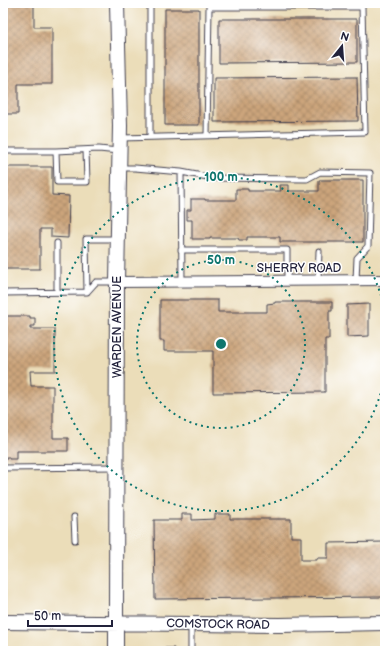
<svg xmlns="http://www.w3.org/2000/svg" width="388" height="654" font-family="'Balsamiq Sans',sans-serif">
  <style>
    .building { fill: url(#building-cross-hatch) }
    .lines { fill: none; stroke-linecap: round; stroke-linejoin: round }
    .lane-casing { stroke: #403e4e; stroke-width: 7 }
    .street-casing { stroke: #403e4e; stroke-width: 12 }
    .secondary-casing { stroke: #403e4e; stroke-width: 16 }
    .lane { stroke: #fff; stroke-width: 5 }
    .street { stroke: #fff; stroke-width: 10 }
    .secondary { stroke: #fff; stroke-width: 14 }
    .ring { fill: none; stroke: #0f766e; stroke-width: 2; stroke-dasharray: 2 4 }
    .labels { text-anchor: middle; stroke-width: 3; stroke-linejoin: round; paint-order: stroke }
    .street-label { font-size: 12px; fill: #22223b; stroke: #fff }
    .centre { fill: #0f766e; stroke: #fff; stroke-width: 2 }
    .ring-label { font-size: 12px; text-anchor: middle; font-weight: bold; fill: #0f766e; stroke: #fff; stroke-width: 3; stroke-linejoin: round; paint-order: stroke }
  </style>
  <defs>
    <pattern id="building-cross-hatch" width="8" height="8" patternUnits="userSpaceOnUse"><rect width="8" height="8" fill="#cca57b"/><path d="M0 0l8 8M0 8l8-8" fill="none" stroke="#a58666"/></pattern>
  </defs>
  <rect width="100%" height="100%" fill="#fff"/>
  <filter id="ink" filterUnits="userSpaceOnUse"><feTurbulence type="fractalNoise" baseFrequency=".025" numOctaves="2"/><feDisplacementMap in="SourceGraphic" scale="8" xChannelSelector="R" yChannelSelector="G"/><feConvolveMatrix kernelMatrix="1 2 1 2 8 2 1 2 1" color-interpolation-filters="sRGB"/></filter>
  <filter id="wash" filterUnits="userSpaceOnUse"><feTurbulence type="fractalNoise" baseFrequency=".012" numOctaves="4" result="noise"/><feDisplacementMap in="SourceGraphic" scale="16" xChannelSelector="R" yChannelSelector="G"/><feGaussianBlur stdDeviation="0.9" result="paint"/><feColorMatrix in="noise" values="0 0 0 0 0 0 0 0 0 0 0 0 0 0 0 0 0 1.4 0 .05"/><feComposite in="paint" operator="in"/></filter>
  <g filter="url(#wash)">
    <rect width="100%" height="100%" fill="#ebddb9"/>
    <g id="blocks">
      <path class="building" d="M3,3H34V27H52V84H18V114H3Z
        M165,9H199V125H165Z
        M219,19H357V62L219,63Z
        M357,77L358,121L214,122V78Z
        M3,167H52V195L69,196L68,238L51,237V229H40V269H3Z
        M319,180H363V242H280V237H247V240H239L238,238H210V239H192V220H187V210H191V199H205V200H236V189H248V191H281L280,185H289V191H319Z
        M160,300H218V312H267V304L275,303V302H332V311H329V339H325V392L213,393V351H164V341H160Z
        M369,304V336L347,337V305Z
        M3,316H30V318H35V326H30V329H55V371H30L31,386H53V438H68V451H16V459H9V457H6V460H3Z
        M182,514H192V520L215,519V514H230V519H291V537H301V560H317V558H328V543L385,542V597L155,599L154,520H182Z
        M154,648H174V651H154Z"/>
    </g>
  </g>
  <g filter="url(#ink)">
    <use href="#blocks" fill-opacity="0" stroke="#403e4e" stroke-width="1"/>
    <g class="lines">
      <g class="lane-casing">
        <path id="lane" d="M150,3V137
          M207,136L209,7
          M121,138L365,132L362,7H209V3
          M86,150L87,182H57L56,151L99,149L118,151
          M3,151H56
          M120,168H135L181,172L182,281
          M181,172L213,178L307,179L320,172L370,173L368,246L357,258L356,280
          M57,243V292
          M181,250H287V281
          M318,280L319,251
          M87,292L86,239H116
          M3,293L87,292L96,282H116
          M3,468L115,467
          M74,517L75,540
          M191,625V651"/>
      </g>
      <g class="street-casing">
        <path id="street" d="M117,282L385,280"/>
      </g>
      <g class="secondary-casing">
        <path id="secondary" d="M3,622L280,625L385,623
          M116,651V605L117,282L120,126L117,3"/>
      </g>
      <use href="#lane" class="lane"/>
      <use href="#street" class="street"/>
      <use href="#secondary" class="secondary"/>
    </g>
  </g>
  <g class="ring">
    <circle cx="221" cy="344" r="84"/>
    <path d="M385 376A167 167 0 1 1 385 312"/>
  </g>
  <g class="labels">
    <g class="street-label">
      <text x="299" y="272">SHERRY ROAD</text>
      <text transform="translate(117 327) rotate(-90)" y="4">WARDEN AVENUE</text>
      <text transform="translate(218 624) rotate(1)" y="4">COMSTOCK ROAD</text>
    </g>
  </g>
  <circle cx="221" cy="344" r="6" class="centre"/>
  <g class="ring-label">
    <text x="221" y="181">100 m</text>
    <text x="221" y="264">50 m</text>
  </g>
  <rect width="388" height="654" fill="none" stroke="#fff" stroke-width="16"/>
  <g transform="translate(342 46) rotate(17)" stroke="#ffffff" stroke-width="3" paint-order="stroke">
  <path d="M0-3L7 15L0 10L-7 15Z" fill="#22223b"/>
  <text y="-6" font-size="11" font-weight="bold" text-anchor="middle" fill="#22223b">N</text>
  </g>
  <path d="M28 620v6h84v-6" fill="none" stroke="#22223b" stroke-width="2"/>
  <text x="34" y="620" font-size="12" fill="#22223b" stroke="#ffffff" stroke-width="3" paint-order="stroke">50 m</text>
</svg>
